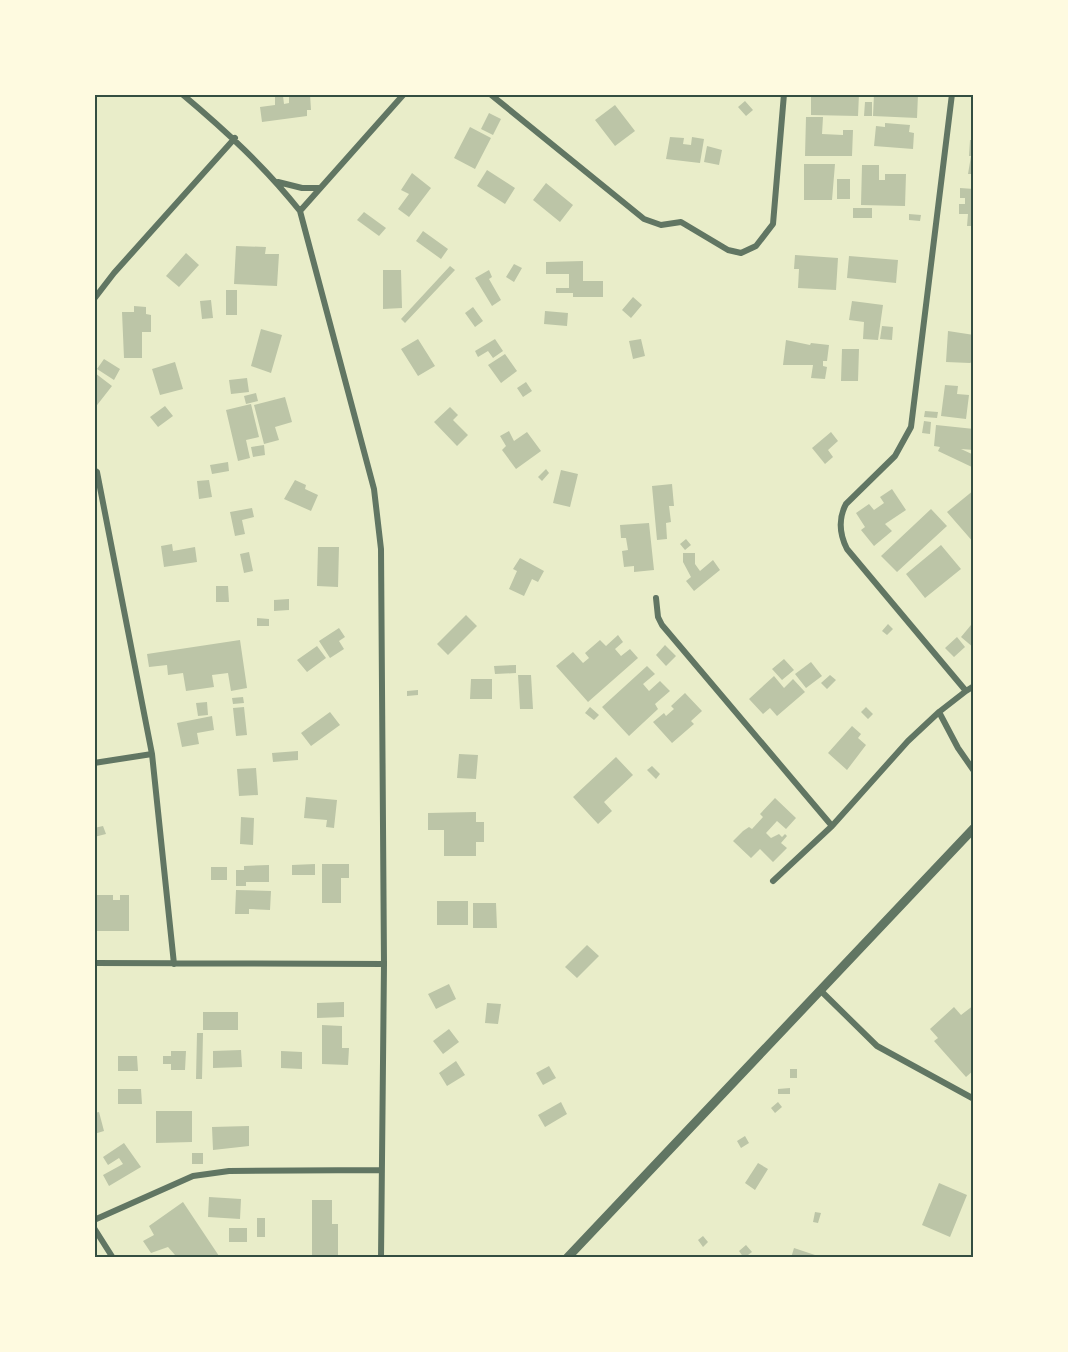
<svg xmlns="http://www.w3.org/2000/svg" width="1068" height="1352" font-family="'Roboto Serif',serif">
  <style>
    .building { fill: #bcc5a7 }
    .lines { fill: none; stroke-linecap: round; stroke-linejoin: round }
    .minor { stroke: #617663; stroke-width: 6 }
    .tertiary { stroke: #617663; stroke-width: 9 }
    .neatline { fill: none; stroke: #344e41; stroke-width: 2 }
  </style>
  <rect width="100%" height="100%" fill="#e9edc9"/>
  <path class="building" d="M310,94L311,110H307V116L262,122L260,107L275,105V97L283,96L284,104L289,103V95Z
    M859,94L858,116L811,115V96Z
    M874,94H918L917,118L873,116Z
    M745,101L753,110L746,116L738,107Z
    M865,102H872V116H864Z
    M615,105L635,131L615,146L595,120Z
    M489,113L501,119L493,135L481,129Z
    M806,117H823L822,134L843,135V130H853L852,156H805Z
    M885,123L910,125L909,132L914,133L913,149L874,146L876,126L885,127Z
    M470,127L491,138L475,169L454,158Z
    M670,137L684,138L683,144L691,145L692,137L704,139L700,163L666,159Z
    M970,140H974V174H968L971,156H969Z
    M707,146L722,150L719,165L704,162Z
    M804,164H835L832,200H804Z
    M862,165H879V180H885V174H906L905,206L861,205Z
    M487,170L515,188L505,204L477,186Z
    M412,173L431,188L409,217L398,209L409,194L401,190Z
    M837,179H850V199H837Z
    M546,183L573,205L560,222L533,200Z
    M960,188L974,189V226H967L968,214H959V204H965V198H960Z
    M853,208H872V218H853Z
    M364,212L386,228L379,236L357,220Z
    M909,214L921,215L920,221L909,220Z
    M423,231L448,249L441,259L416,241Z
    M236,246L266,247L265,254H279L277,286L234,284Z
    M186,253L199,265L179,287L166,276Z
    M795,255L838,258L836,290L798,288L799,269H794Z
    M849,256L898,260L896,283L847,278Z
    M583,261V281H603V297H573V293H556V288H569V274H546V262Z
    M514,264L522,268L514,282L506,277Z
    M450,266L455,270L405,323L401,319Z
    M383,270H401L402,308L383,309Z
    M489,270L492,277L489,279L501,300L492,306L475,278Z
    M226,290H237V315H226Z
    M633,297L642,305L631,318L622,310Z
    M211,300L213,318L202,319L200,301Z
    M852,301L883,305L878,340L863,339L864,322L849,320Z
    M134,306L146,307V314L151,315V332H142V358H124L122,312H134Z
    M473,307L483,321L475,327L465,313Z
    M545,311L568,313L567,326L544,324Z
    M882,326L893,327L892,340L880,339Z
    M261,329L282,335L271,373L251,366Z
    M948,331L974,335V361L970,363L946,362Z
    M418,339L435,366L418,376L401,349Z
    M495,339L503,351L493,358L488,351L478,357L475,351Z
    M641,339L645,356L633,359L629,341Z
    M786,340L810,345L811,343L829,345L827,361H823V366L827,367L825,379L811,378L813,365H783Z
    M842,349H859L858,381H841Z
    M505,354L517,371L501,383L488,365Z
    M104,359L120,369L114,380L97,369Z
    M175,362L183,389L160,395L152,369Z
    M95,373L112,386L94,409V374Z
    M247,378L249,392L231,394L229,380Z
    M526,382L532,391L523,397L517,388Z
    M945,385L958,386L957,394L969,395L966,419L941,416Z
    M256,393L258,401L246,404L244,396Z
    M285,397L292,422L275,427L279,440L264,444L254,405Z
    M251,404L259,437L246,440L250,458L238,461L226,410Z
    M165,406L173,416L158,427L150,417Z
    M450,407L458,415L453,420L468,435L457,446L434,422Z
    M925,411L938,412L937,418L924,417Z
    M924,421L931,422L930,434L922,433Z
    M936,425L974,429V450L961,449L974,455V468L938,451L940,447L934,446Z
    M509,431L514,441L527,432L541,451L516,469L502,450L506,446L500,436Z
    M831,432L838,441L828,450L833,457L825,464L812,448Z
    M264,445L265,455L253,457L251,447Z
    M228,462L229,471L212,474L210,465Z
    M546,469L549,473L542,481L538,477Z
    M561,470L578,474L570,507L553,503Z
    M209,480L212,497L199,499L197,481Z
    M295,480L306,485L305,489L318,495L311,511L284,499Z
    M672,484L674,506H669L671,522L666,523L667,539L657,540L652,486Z
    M892,489L906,510L885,524L892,531L874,546L861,530L865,527L856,513L869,504L874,510L884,503L880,497Z
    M974,490V543L947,512Z
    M252,508L254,517L242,520L245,534L235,536L230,512Z
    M931,509L947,526L897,572L881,556Z
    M649,523L654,570L634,572V566L624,567L622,551L628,550L626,538H621L620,525Z
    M686,539L691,545L685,550L680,544Z
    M172,544L173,551L195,547L197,562L164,567L161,546Z
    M941,545L961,569L925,598L906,574Z
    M318,547H339L338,587L317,586Z
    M249,552L253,571L244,573L240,554Z
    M683,553H695V564L700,571L713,560L720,570L694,591L686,581L691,577L683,562Z
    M520,558L544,571L538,582L532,579L524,596L509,589L517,571L513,569Z
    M216,586H228L229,602H216Z
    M289,599V610L274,611V600Z
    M466,615L477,626L448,655L437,644Z
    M257,618L269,619V626H257Z
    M888,624L893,629L887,635L882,631Z
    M971,625L974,627V648L961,637Z
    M339,628L345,637L339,641L344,649L330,658L319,641Z
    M618,635L623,642L615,649L621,656L630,649L638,658L588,702L556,666L573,652L583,663L589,658L585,653L600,640L606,646Z
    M957,637L965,647L954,657L945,648Z
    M240,640L247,688L231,691L228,673L212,675L214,687L186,691L183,673L168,675L167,665L149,667L147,654Z
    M665,645L676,656L666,666L656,655Z
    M317,646L326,658L307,672L297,660Z
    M784,659L794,670L782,680L772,669Z
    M811,662L822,676L806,688L795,674Z
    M516,665V673L495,674L494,666Z
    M647,666L655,674L643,684L649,691L660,681L670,691L655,704L658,709L629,736L602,707Z
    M518,675H531L533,709H520Z
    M830,675L836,680L827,689L821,683Z
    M774,676L784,688L793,679L805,692L777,716L770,708L763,714L749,699Z
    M471,679H492V699H470Z
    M418,690V695L407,696V691Z
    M685,693L702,711L691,721L694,724L672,743L653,722L664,713L666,716L674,709L671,706Z
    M243,697L244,703L233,704L232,698Z
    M207,702L208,715L198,716L196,703Z
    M244,707L247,735L236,736L233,708Z
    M590,707L599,715L594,720L585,713Z
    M866,707L873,714L868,719L861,712Z
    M330,712L340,725L311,746L301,733Z
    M212,716L214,730L197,733L199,744L182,747L177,723Z
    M852,726L861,734L858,738L866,745L847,770L828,753Z
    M298,751V760L273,762L272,753Z
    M459,754L478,755L476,779L457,778Z
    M616,757L633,775L604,802L612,811L598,824L573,797Z
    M652,766L660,774L656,779L647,770Z
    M256,768L258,795L239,796L237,769Z
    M306,797L337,800L334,828L326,827L327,820L304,818Z
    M775,798L796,818L786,829L777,821L766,833L771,838L779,834L782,837L785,834L787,836L781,843L787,848L773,862L760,849L751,858L733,841L743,831L749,827L752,829L763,817L760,814Z
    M476,812V822H484V842H476V856H444V830H428V813Z
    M241,817L254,818L253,845L240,844Z
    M103,826L106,834L94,837V828Z
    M315,864V875H292V865Z
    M322,864H349V878H341V903H322Z
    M269,865V882H246V886H236V870H244V866Z
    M211,867H227V880H211Z
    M236,890L271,891L270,910L249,909V914H235Z
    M94,895H113V900H120V895H129V931H94Z
    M437,901H468V925H437Z
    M473,903H496L497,928H473Z
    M587,945L599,956L577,978L565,967Z
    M449,984L456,999L436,1009L428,994Z
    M344,1002V1017L317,1018V1003Z
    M487,1003L501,1004L498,1024L485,1023Z
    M974,1005V1070L966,1077L934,1041L938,1038L930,1029L954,1007L961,1015Z
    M203,1012H238V1030H203Z
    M322,1025L342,1026V1048H349L348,1065L322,1064Z
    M449,1029L459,1042L443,1054L433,1041Z
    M197,1033H203L202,1079H196Z
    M241,1050L242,1067L213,1068V1051Z
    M171,1051H186L185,1070H171V1064H163V1056H171Z
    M281,1051L302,1052V1069L281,1068Z
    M118,1056H137L138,1071H118Z
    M456,1061L465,1075L447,1086L439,1073Z
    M549,1066L556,1078L543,1085L536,1073Z
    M790,1069H797V1078H790Z
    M790,1088V1094H778V1089Z
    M118,1089H141L142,1104H118Z
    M561,1102L567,1114L545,1127L538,1115Z
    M778,1102L782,1107L775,1113L771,1108Z
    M156,1111H192V1142L156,1143Z
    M99,1112L104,1131L94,1134V1113Z
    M249,1126V1146L213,1150L212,1127Z
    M745,1136L749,1143L741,1148L737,1141Z
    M124,1143L141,1167L109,1186L103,1175L123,1164L119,1158L108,1165L103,1157Z
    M192,1153H203V1164H192Z
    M758,1163L768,1169L755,1190L745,1183Z
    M939,1183L967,1195L950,1237L922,1225Z
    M209,1197L241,1199L240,1219L208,1217Z
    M312,1200H332V1224H338V1256H312Z
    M183,1202L219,1256L217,1258H170L175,1255L168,1247L151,1253L143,1241L154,1235L149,1226Z
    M815,1212L821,1213L818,1223L813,1222Z
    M257,1218H265V1237H257Z
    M229,1228H247V1242H229Z
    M703,1236L708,1242L703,1247L698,1240Z
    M746,1245L752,1252L744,1258L739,1251Z
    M794,1248L821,1257V1258H791Z"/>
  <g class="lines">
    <path class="minor" d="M182,94C226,131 265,167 300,211L374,489L381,549L384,964L381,1258
      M490,94L644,219L661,225L681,222L728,250L741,253L756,246L773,224L784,94
      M952,94L911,427L895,456L846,504C838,519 839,533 847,549L966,691L974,686
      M278,182L302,188H320
      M300,211L404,94
      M94,299L114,273L235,138
      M94,470L97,472L152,754L174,964
      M656,598L658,617L662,625L832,826
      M966,691L939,712L958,748L974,771
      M94,763L152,754
      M773,881L832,826L908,741L939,712
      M94,963L384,964
      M820,990L877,1046L974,1099
      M94,1220L193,1176L229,1171L380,1170
      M94,1228L113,1258"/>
    <path class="tertiary" d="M567,1258L974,828"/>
  </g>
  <rect width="1068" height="1352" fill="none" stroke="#fefae0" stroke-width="192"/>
  <rect x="96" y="96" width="876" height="1160" class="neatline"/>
</svg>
